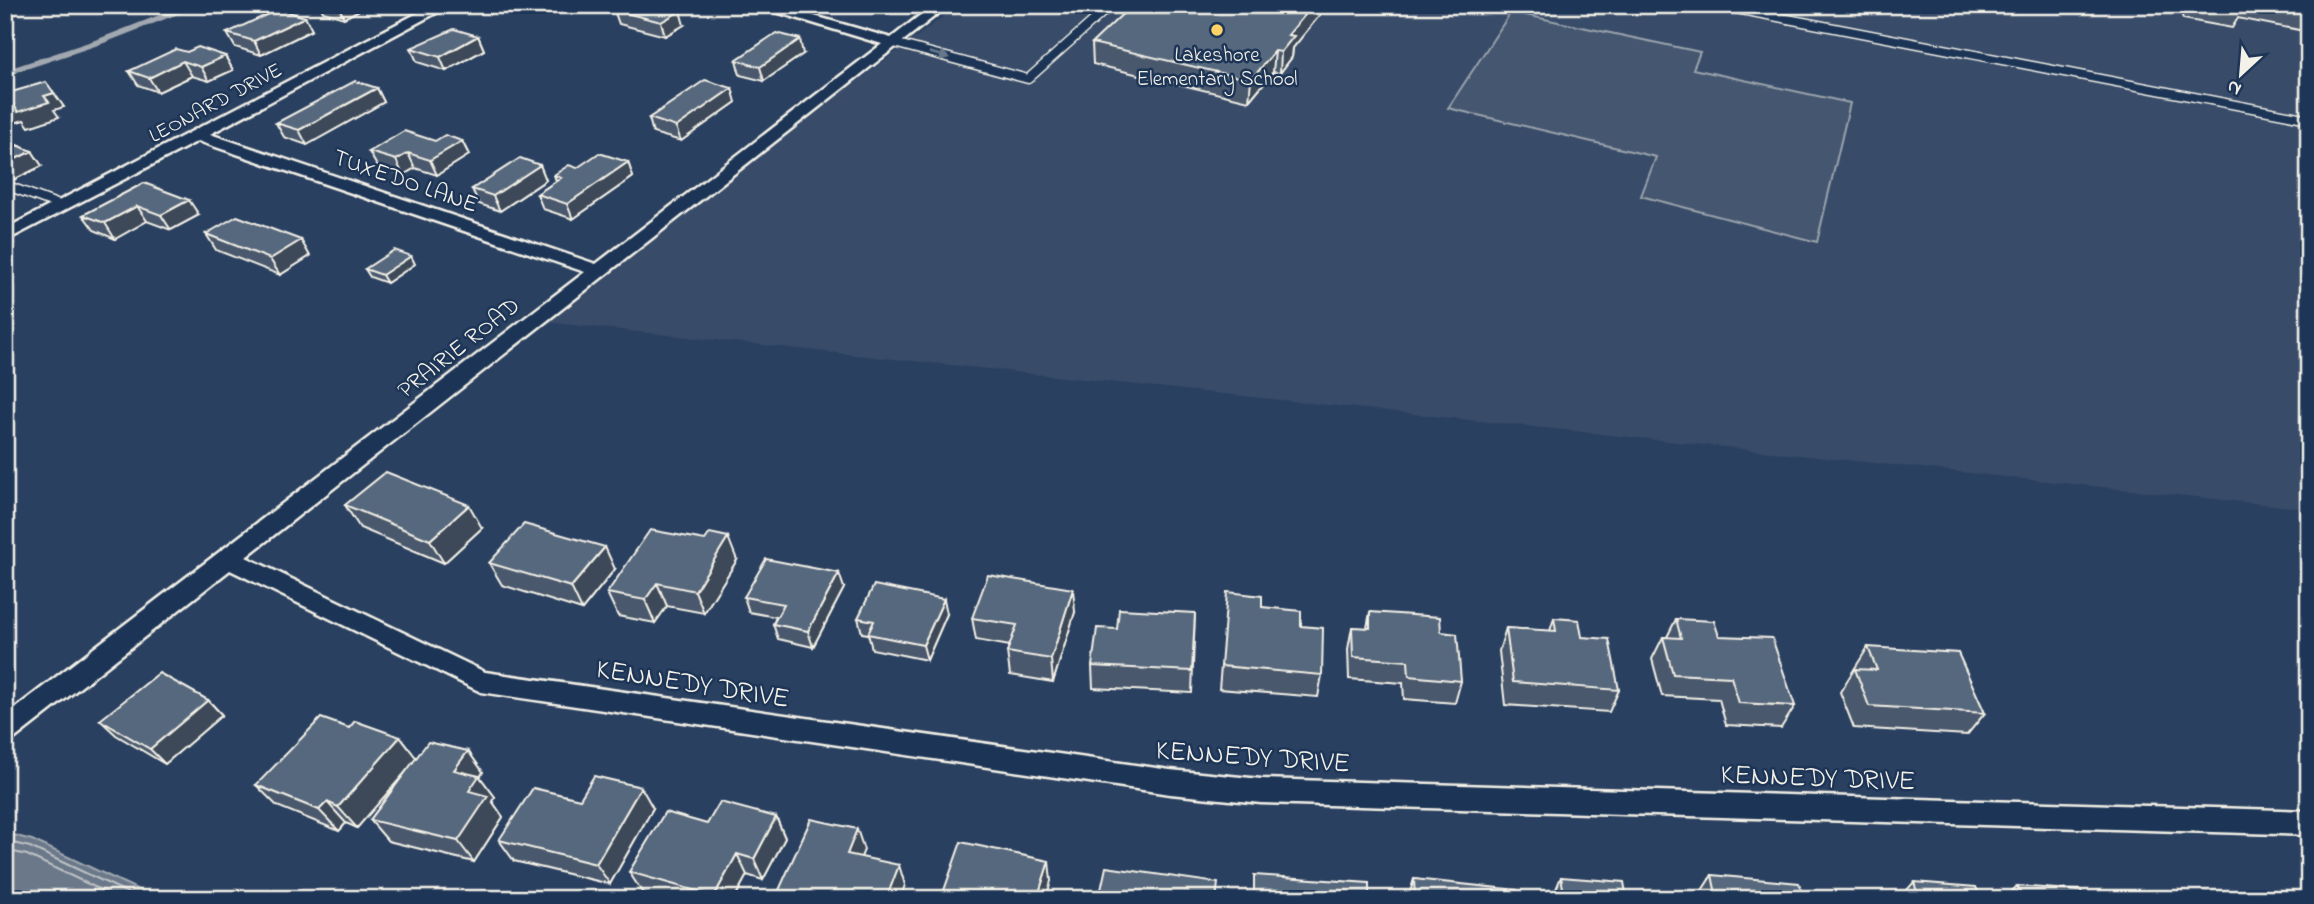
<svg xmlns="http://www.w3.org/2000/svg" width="2314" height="904" font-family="'Indie Flower',sans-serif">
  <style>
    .built { fill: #374c69 }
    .green { fill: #445771; stroke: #9ca4ac; stroke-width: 2 }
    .water { fill: #6a788a; stroke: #a1a8b0; stroke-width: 2 }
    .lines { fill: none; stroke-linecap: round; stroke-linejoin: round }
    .shore { stroke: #bdc1c2; stroke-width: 2 }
    .stream { stroke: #a1a8b0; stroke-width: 6 }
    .lane-casing { stroke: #f4f1e8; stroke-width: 11 }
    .street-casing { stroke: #f4f1e8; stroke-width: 5 }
    .lane { stroke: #1d3557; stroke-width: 8 }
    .street { fill: #1d3557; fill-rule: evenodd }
    .wall { fill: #4a596c; stroke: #f4f1e8; stroke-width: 2 }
    .shaded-wall { fill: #3c4858; stroke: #f4f1e8; stroke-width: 2 }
    .building { fill: #56677d; stroke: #f4f1e8; stroke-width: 2 }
    .oneway { fill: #68778a }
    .poi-dot { fill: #ffd166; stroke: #1d3557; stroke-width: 2.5 }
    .labels { text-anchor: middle; stroke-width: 5; stroke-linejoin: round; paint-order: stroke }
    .far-poi-label { font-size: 21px; fill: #f4f1e8; stroke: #1d3557 }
    .far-street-label { font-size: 21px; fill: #f4f1e8; stroke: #1d3557 }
    .street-label { font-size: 24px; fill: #f4f1e8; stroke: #1d3557 }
    .near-street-label { font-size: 28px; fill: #f4f1e8; stroke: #1d3557 }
  </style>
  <rect width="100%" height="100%" fill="#2a4060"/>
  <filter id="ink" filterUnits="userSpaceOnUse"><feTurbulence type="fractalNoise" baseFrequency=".0143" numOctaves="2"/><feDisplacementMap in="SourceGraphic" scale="14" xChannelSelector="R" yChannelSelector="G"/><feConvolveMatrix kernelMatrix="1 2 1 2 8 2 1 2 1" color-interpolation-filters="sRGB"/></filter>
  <g filter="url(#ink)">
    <path class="built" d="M959,5H2309V509L535,321Z"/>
    <path class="green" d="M1511,12L1700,52L1693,69L1850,103L1817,242L1641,196L1656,157L1448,108Z"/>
    <path class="water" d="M5,833L32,840L158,899H38L5,884Z"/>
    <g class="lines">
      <path class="shore" d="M5,841L30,847L141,899
        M5,850L27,855L120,899"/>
      <path class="stream" d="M5,73L101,41L193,5"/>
      <g class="lane-casing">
        <path id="lane" d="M1715,5L2309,119
          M894,43L1028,79L1111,5
          M5,185L62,206"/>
      </g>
      <g class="street-casing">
        <path id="street" d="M433,5H451L210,134L596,264L882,44L753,5H776L891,38L933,5H949L246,557L485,672L1170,770L1261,779L2309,811V835L1261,803L1170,794L481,692L230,570L14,739L5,742V716L585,272L198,141L5,241V229Z"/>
      </g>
      <use href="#lane" class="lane"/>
      <use href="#street" class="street"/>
    </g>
    <path class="wall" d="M320,5H369L344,18L323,12Z
      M516,5H554L534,16L518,11Z
      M2169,5H2309V32L2238,18L2232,28L2183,19L2180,8Z
      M614,10L684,25L665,36L619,24Z
      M312,30L261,55L235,47L227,33Z
      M478,36L484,50L446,71L417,62L411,48Z
      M1092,43L1293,48L1292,57L1280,73L1273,72L1249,101L1093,64Z
      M187,52L225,56L233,70L209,81L192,76L158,92L138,85L129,71Z
      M803,54L764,81L740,75L736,60Z
      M377,88L384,102L307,145L284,137L276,123Z
      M736,102L681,141L653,133L649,118Z
      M5,140L7,141L32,151L42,166L13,180L5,177Z
      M435,141H462L469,155L437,175L415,168L403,175L377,166L369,152Z
      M628,162L633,177L573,219L543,209L537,194L556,181L554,175L577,168Z
      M540,165L546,180L500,211L479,204L472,189Z
      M144,183L199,215L171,230L147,221L115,239L94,230L83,215Z
      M206,234L310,256L280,275L216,250Z
      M415,264L387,283L370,277L365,269Z
      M345,505L482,528L444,563L360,528Z
      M737,560L704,613L667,606L655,623L618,616L607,593Z
      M489,563L615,569L582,610L502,585Z
      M844,588L813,647L778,639L773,624L776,617L749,612L744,597Z
      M1262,607L1301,626L1322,675L1318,697L1219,689L1221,666Z
      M1075,612L1053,682L1010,675L1007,652L1010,646L976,640L972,618Z
      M1370,612L1441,632L1461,681L1455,703L1404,699L1403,683L1349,679L1348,649L1352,627L1367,628Z
      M1195,613L1192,693L1093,688L1092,666L1117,629Z
      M947,614L927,660L872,649L868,634L862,633L858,618Z
      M1554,618L1582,637L1619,690L1609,712L1505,705L1499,651L1506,628L1550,631Z
      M1676,619L1719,636L1795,706L1781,728L1726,725L1719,699L1662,696L1652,659L1663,637H1667Z
      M1868,647L1985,713L1967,735L1854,728L1840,692Z
      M208,700L222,715L165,764L116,735L100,720Z
      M400,737L416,758L468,751L483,772L480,777L495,797L492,801L503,817L474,862L388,841L370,820L409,767L357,828L346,823L339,831L277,806L256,785Z
      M580,799L653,808L610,884L514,861L499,840Z
      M776,817L785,838L763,880L747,875L734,899H663L642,892L629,872L707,824Z
      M1712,875L1803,899H1700L1699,895Z
      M1561,877L1627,899H1552Z
      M1414,879L1518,899H1408Z
      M1914,882L1981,899H1899Z
      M2017,886L2084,899H2004Z
      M2206,893L2285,899H2199Z"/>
    <path class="shaded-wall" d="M338,5H369L344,18Z
      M531,5H554L534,16Z
      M1313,5H1328L1293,48L1292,57L1280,73L1281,52L1288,35Z
      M680,11L684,25L665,36L661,22Z
      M305,17L312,30L261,55L254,41Z
      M478,36L484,50L446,71L440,57Z
      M800,39L803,54L764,81L760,67Z
      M1275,51L1273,72L1249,101L1251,80Z
      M225,56L233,70L209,81L201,67Z
      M183,61L192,76L158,92L149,78Z
      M377,88L384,102L307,145L299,130Z
      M732,88L736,102L681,141L676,127Z
      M54,93L64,107L54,110L59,117L29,127L24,120L5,126V108Z
      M462,141L469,155L437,175L430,160Z
      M32,151L42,166L13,180L5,169V164Z
      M408,153L415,168L403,175L396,160Z
      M628,162L633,177L573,219L567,204Z
      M540,165L546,180L500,211L493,196Z
      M189,200L199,215L171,230L161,215Z
      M137,206L147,221L115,239L105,223Z
      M301,240L310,256L280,275L270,259Z
      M411,256L415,264L387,283L382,275Z
      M469,505L482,528L444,563L430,540Z
      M728,537L737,560L704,613L695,591Z
      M605,547L615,569L582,610L571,587Z
      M839,573L844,588L813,647L808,631Z
      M657,583L667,606L655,623L645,600Z
      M1073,589L1075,612L1053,682L1051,659Z
      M944,599L947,614L927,660L923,645Z
      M208,700L222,715L165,764L150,749Z
      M400,737L417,759L357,828L338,807Z
      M468,751L483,772L480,777L495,797L492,801L503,817L474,862L458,841L469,791L454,770Z
      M641,787L653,808L610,884L596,864Z
      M327,802L346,823L339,831L319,810Z
      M776,817L785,838L763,880L754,859Z
      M857,829L864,850L854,874L847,854Z
      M737,854L747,875L734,899H715L714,896Z
      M1049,861L1051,881L1046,899H1037Z
      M899,865L905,885L900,899H886Z"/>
    <path class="building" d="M622,5H659L680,11L661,22L614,10Z
      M1132,5H1313L1288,35L1294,36L1281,52L1275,51L1251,80L1092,43Z
      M2230,5H2245V8Z
      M2290,5H2309V9Z
      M279,9L305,17L254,41L227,33Z
      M454,29L478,36L440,57L411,48Z
      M776,33L800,39L760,67L736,60Z
      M198,47L225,56L201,67L183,61L149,78L129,71L176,49L187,52Z
      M705,80L732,88L676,127L649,118Z
      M355,81L377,88L299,130L276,123Z
      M46,82L54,93L44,96L49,102L18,112L14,105L5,108V94Z
      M404,131L435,141L445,135L462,141L430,160L408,153L396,160L369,152Z
      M5,141L32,151L5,164Z
      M599,153L628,162L567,204L537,194L561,178L554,175L569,165L577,168Z
      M520,158L540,165L493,196L472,189Z
      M144,183L189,200L161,215L137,206L105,223L83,215Z
      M237,216L301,240L270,259L206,234Z
      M394,250L411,256L382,275L365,269Z
      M386,472L469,505L430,540L345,505Z
      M524,524L605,547L571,587L489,563Z
      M650,530L705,540L710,533L728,537L695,591L657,583L645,600L607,593Z
      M766,559L839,573L808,631L773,624L784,604L744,597Z
      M988,575L1073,589L1051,659L1007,652L1017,625L972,618Z
      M874,585L944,599L923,645L868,634L874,621L858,618Z
      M1227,592L1262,596V607L1301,611V626L1323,628L1322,675L1221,666Z
      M1119,609L1195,613L1192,671L1092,666L1097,628L1117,629Z
      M1370,612L1440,617L1441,632L1457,634L1461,681L1409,676L1408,661L1353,657L1352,627L1370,628Z
      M1554,618L1579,620L1582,637L1609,639L1619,690L1513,682L1506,628L1556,631Z
      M1676,619L1714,621L1719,636L1772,638L1795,706L1739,703L1731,677L1673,674L1663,637L1681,638Z
      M1868,647L1958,653L1985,713L1869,706L1855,669L1877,670Z
      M159,673L208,700L150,749L100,720Z
      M321,718L349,728L355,721L400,737L338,807L327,802L319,810L256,785Z
      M428,742L468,751L454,770L479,776L469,791L488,796L458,841L370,820Z
      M594,776L641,787L596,864L499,840L533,788L580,799Z
      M720,802L776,817L754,859L737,854L714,896L629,872L665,812L707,824Z
      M811,819L857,829L847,854L899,865L886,899H775Z
      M961,842L1049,861L1037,899H941Z
      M1106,867L1218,883L1216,899H1099Z
      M1254,875L1369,883V899H1254Z
      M1712,875L1799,883L1803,899H1717Z
      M1561,877L1624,882L1627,899H1565Z
      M1414,879L1517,890L1518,899H1415Z
      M1914,882L1976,887L1981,899H1919Z
      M2017,886L2081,891L2084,899H2023Z
      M2206,893L2285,898V899H2209Z"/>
    <defs><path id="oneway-solid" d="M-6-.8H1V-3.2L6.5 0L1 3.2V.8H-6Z" transform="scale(1.75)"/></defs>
    <use class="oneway" href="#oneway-solid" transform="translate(939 55) rotate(15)"/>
  </g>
  <circle class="poi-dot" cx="1217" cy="30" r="7"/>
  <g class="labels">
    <g class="far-poi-label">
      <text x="1217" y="61">Lakeshore<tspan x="1217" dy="24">Elementary School</tspan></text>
    </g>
    <g class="far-street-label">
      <text transform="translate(215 102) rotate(-28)" y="7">LEONARD DRIVE</text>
    </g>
    <g class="street-label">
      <text transform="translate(406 180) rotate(19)" y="8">TUXEDO LANE</text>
      <text transform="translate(458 347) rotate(-38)" y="8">PRAIRIE ROAD</text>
    </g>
    <g class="near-street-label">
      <text transform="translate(693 682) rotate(9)" y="10">KENNEDY DRIVE</text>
      <text transform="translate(1253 755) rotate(4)" y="10">KENNEDY DRIVE</text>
      <text transform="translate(1818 776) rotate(2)" y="10">KENNEDY DRIVE</text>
    </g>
  </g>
  <rect width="2314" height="904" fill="none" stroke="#1d3557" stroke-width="28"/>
  <rect x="14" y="14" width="2286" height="876" fill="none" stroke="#f4f1e8" stroke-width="2.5" filter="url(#ink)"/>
  <g transform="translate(2241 74) rotate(206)" stroke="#1d3557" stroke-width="5" paint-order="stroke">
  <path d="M0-5L12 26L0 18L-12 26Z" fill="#f4f1e8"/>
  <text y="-10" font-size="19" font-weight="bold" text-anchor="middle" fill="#f4f1e8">N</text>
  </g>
</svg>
